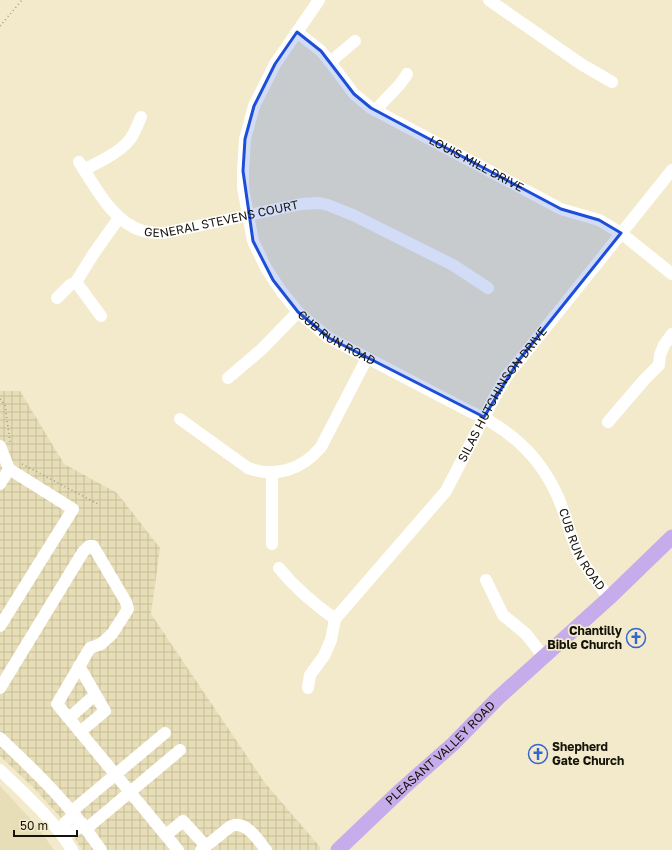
<svg xmlns="http://www.w3.org/2000/svg" width="672" height="850" font-family="'Golos Text',sans-serif">
  <style>
    .built { fill: #e7ddb7 }
    .industrial { fill: url(#industrial-grid) }
    .lines { fill: none; stroke-linecap: round; stroke-linejoin: round }
    .path { stroke: #a09a82; stroke-width: 1.5; stroke-dasharray: 1 3; stroke-linecap: butt }
    .minor { stroke: #fff; stroke-width: 12 }
    .major { stroke: #c6aceb; stroke-width: 15 }
    .marked { fill: #1d4ed8; fill-opacity: 0.2; stroke: #1d4ed8; stroke-width: 3; stroke-linejoin: round }
    .labels { text-anchor: middle; stroke-width: 3.5; stroke-linejoin: round; paint-order: stroke }
    .street-label { font-size: 12px; fill: #161308; stroke: #f2eacb }
    .poi-label { font-size: 12px; font-weight: bold; fill: #161308; stroke: #f2eacb; text-anchor: end }
  </style>
  <defs>
    <pattern id="industrial-grid" width="8" height="8" patternUnits="userSpaceOnUse"><rect width="8" height="8" fill="#e7ddb7"/><path d="M0 4h8M4 0v8" fill="none" stroke="#c5bd9c"/></pattern>
  </defs>
  <rect width="100%" height="100%" fill="#f2eacb"/>
  <path class="built" d="M0,786L36,825L54,850H0Z"/>
  <path class="industrial" d="M0,391H20L64,464L117,493L160,548L151,614L265,783L321,848L319,850H82L68,826L34,788L0,756Z"/>
  <g class="lines">
    <path class="path" d="M0,26L22,0
      M0,399L5,405L10,442
      M22,464L98,504"/>
    <g class="minor">
      <path id="s1" d="M319,0L275,64L254,106L245,139L243,171V188L253,241L266,268L281,291L298,312L318,329L329,338L467,410C507,427 539,455 557,495C566,514 570,536 579,555C587,570 599,584 609,598"/>
      <path d="M489,0L581,64L612,82"/>
      <path id="s2" d="M297,32L321,51L330,62L354,94L371,108L561,209L599,220L621,233L672,274"/>
      <path d="M330,62L355,41"/>
      <path d="M376,111C385,97 399,89 407,74"/>
      <path id="s3" d="M79,162C95,186 113,223 143,231C150,233 157,233 164,233L301,204L319,203L328,205L353,215L453,265L488,288"/>
      <path d="M84,170C100,161 120,153 131,138C135,132 138,124 141,117"/>
      <path d="M76,282L101,316"/>
      <path d="M57,298L70,285L76,282L94,253L119,218"/>
      <path d="M228,378L261,350L298,312"/>
      <path d="M180,419L248,468C275,478 302,470 321,447L367,358"/>
      <path d="M608,422L644,380L659,365L660,355L664,345L672,334"/>
      <path d="M0,446L9,469L73,509L0,626"/>
      <path d="M0,484L9,469"/>
      <path d="M272,544V473"/>
      <path d="M279,568C295,588 314,604 335,619"/>
      <path d="M486,580L503,615L526,634L544,657"/>
      <path d="M79,666L105,711L80,732"/>
      <path d="M0,688L83,552L89,546H93L126,602L128,609L112,634L101,644L90,648L57,704L130,792L180,750"/>
      <path id="s4" d="M308,688L310,675L324,656L331,640L335,619L446,491L493,400L506,377L672,170"/>
      <path d="M69,718L95,695"/>
      <path d="M0,738C37,773 72,807 101,850"/>
      <path d="M0,770C26,795 53,819 72,850"/>
      <path d="M72,811L165,733"/>
      <path d="M86,829L130,792L178,850"/>
      <path d="M61,834L73,832L83,824"/>
      <path d="M61,834L65,823L75,814"/>
      <path d="M166,835L183,821L206,846"/>
      <path d="M201,850L231,826C246,820 258,840 266,850"/>
    </g>
    <path class="major" id="s5" d="M338,850L402,789L453,744L498,698L609,598L672,537"/>
  </g>
  <path class="marked" d="M297,32L321,51L354,94L371,108L561,209L599,220L621,233L519,360L484,417L329,338L298,312L273,280L253,241L243,171L245,139L254,106L275,64Z"/>
  <defs>
    <g id="church-ring" transform="scale(1)"><circle r="9.5" fill="#f2eacb" stroke="#3264d3" stroke-width="1.5"/><path d="M-1.2-6h2.4v3.5h3.3v2.4h-3.3V6h-2.4V-.1h-3.3v-2.4h3.3Z" fill="#3264d3"/></g>
  </defs>
  <g fill-rule="evenodd">
    <use href="#church-ring" x="636" y="638"/>
    <use href="#church-ring" x="538" y="754"/>
  </g>
  <g class="labels">
    <g class="street-label">
      <text dy="4" stroke="none"><textPath href="#s2" startOffset="226">LOUIS MILL DRIVE</textPath></text>
      <text dy="4" stroke="none"><textPath href="#s3" startOffset="176">GENERAL STEVENS COURT</textPath></text>
      <text dy="4" stroke="none"><textPath href="#s1" startOffset="393">CUB RUN ROAD</textPath></text>
      <text dy="4" stroke="none"><textPath href="#s4" startOffset="357">SILAS HUTCHINSON DRIVE</textPath></text>
      <text dy="4" stroke="none"><textPath href="#s1" startOffset="729">CUB RUN ROAD</textPath></text>
      <text dy="4" stroke="none"><textPath href="#s5" startOffset="141">PLEASANT VALLEY ROAD</textPath></text>
    </g>
    <g class="poi-label">
      <text x="622" y="635">Chantilly<tspan x="622" dy="14">Bible Church</tspan></text>
      <text x="552" y="751" text-anchor="start">Shepherd<tspan x="552" dy="14">Gate Church</tspan></text>
    </g>
  </g>
  <path d="M14 830v6h63v-6" fill="none" stroke="#161308" stroke-width="2"/>
  <text x="20" y="830" font-size="12" fill="#161308" stroke="#f2eacb" stroke-width="3" paint-order="stroke">50 m</text>
</svg>
